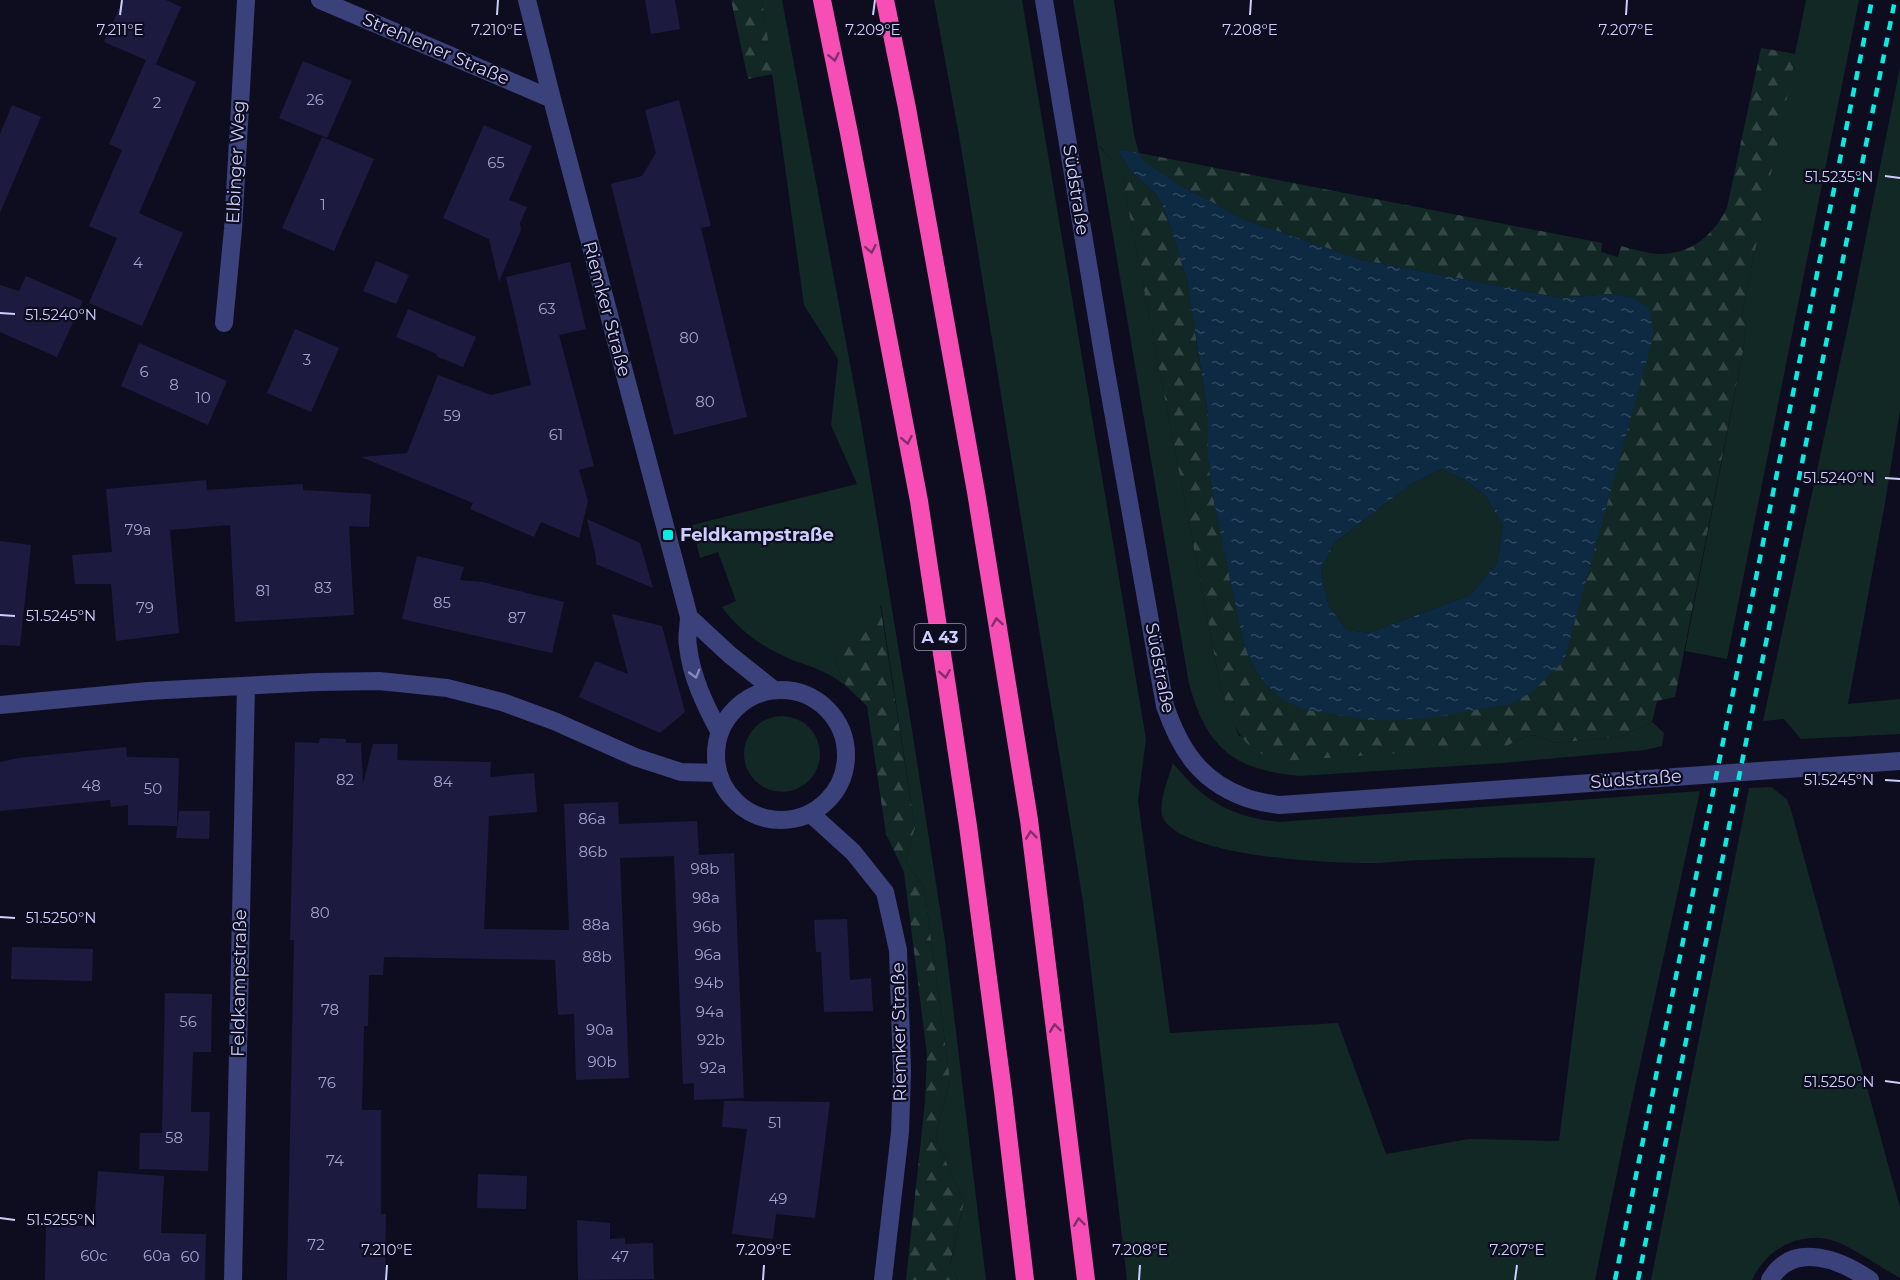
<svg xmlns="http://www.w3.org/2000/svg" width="1900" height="1280" font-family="Montserrat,sans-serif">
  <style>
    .green { fill: #112824 }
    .forest { fill: url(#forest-firs) }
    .water { fill: url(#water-ripples); fill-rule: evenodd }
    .building { fill: #1d1a3f }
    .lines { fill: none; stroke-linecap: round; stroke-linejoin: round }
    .minor { stroke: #3a417b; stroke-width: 18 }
    .highway { stroke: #f74eb6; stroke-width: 18 }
    .rail { stroke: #0bebe3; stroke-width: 4.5; stroke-dasharray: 9 8; stroke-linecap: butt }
    .oneway { stroke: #822e6a }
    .oneway2 { stroke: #8488bc }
    .ticks { fill: none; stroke: #cdcefd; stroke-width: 2 }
    .poi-dot { fill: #0bebe3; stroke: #0e0d1f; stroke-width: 2 }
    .labels { text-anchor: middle; stroke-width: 4.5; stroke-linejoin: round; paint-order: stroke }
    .number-label { font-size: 15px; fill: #a1a1ce }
    .shield { fill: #0e0d1f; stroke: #9494ba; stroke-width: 1.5 }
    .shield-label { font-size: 16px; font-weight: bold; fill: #cdcefd }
    .street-label { font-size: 18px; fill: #cdcefd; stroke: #0e0d1f }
    .poi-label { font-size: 18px; font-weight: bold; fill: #cdcefd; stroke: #0e0d1f; text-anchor: start }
    .ticks-label { font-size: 15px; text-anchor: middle; fill: #cdcefd; stroke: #0e0d1f; stroke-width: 4.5; stroke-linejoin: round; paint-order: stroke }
  </style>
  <defs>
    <pattern id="forest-firs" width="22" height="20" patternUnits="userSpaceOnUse" patternTransform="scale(1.5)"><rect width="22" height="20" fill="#112824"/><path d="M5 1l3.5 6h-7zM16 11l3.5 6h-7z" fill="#324645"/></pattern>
    <pattern id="water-ripples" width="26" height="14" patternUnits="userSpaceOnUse" patternTransform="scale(1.5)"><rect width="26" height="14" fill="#0e2942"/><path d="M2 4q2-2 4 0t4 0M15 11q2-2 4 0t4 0" fill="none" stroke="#30475e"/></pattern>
  </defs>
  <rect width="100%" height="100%" fill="#0e0d1f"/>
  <path class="green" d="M762,0H782L862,428L912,730L945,941L986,1280H958L950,1265L964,1202L935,1137L950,1079L924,887L905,861L915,828L881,605L834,661L846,686C829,672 812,667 792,660C764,648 740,632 722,607L736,601L718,552L700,558L692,525L857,484L831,425L838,359L804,305Z
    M934,0H1022L1146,739L1138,801L1170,1033L1338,1023L1386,1154L1469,1139L1559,1141L1595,858C1539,857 1481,857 1425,860C1410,860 1395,862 1380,863C1335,864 1189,858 1164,820C1156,807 1169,777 1173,763C1203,801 1232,817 1279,822L1700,791L1630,1110L1595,1280H1127L1083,902L960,141Z
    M1073,0H1114L1134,135L1139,153L1099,146L1121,170L1221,689L1239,736L1507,746C1524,736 1536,730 1553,743L1619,737L1652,722L1664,733L1662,746L1645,750L1503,763L1300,776C1233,770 1207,748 1189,684Z
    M1806,0H1859L1727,659L1685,651L1743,351L1746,326L1742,313Z
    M1900,67V410L1884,509L1848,704L1900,699V734L1801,739L1784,719L1763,721L1852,307Z
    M1441,469L1465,480L1486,496L1503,526L1497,563L1470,595L1369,633L1347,630L1329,607L1321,571L1334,543L1410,485Z
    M744 754a38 38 0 1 1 76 0a38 38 0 1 1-76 0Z
    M1771,787L1787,799L1791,810L1900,1208V1278C1880,1267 1861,1253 1840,1243C1805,1228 1767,1247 1752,1280H1651L1749,788Z"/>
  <path class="forest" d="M731,0H762L773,74L748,79Z
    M1761,48L1796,54L1742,313L1746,326L1743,351L1675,697L1657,701L1652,722L1619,737L1553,743C1536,730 1524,736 1507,746L1280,761C1238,748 1235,727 1221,689L1121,171L1099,145L1117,149L1131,171L1156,194L1166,213L1187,280L1208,415V460L1213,496L1242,637L1250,660L1265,684L1423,719L1634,298L1611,294L1561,298L1362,260L1245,220L1178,184L1144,161L1139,153L1602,243L1601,252L1618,257L1621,246C1633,249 1645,253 1658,254C1690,255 1713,236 1727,208Z
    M880,604L915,828L905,861L924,887L950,1079L935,1137L964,1202L950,1264L958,1280H906L925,1102L927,1054L904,872L886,834L867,706L846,686L834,661L856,627Z"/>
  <path class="water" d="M1117,149L1139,153L1144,161L1178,184L1245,220L1362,260L1561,298L1611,294L1634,298L1649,308L1654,334L1564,661L1532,692L1511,704L1423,719L1370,720L1307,710L1288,703L1265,684L1250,660L1242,637L1213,497L1208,460V415L1187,280L1166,213L1156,194L1131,171ZM1441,469L1465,480L1486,496L1503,526L1497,563L1470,595L1369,633L1347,630L1329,607L1321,571L1334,543L1410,485Z"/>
  <path class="building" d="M123,0H166L181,7L156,64L151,62L196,82L139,213L183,233L142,326L89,303L117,238L89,226L122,150L109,144L146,60L104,42Z
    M645,0H675L680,29L651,34Z
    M303,61L352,81L327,138L279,118Z
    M679,100L711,226L701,228L747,417L674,435L611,184L642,176L656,153L645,110Z
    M12,105L41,117L0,213V134Z
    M484,125L532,146L509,200L527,207L520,223L521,230L499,282L489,239L443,218Z
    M322,137L374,159L334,251L282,228Z
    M376,261L409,275L396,304L363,291Z
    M570,262L586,329L559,335L594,466L579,470L588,501L579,538L541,522L534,537L470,509L473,503L361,457L407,453L438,375L491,395L531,385L506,277Z
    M26,276L83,301L57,357L0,332V285L19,291Z
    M408,309L476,337L463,367L436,356L437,354L396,337Z
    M295,329L339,348L311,412L267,393Z
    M139,343L227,381L208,425L121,386Z
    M206,480L207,490L301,484H303V490L371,494L369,527L349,526L354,615L235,622L230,525L170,530L179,633L116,641L111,584H75L72,555L112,552L106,489Z
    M587,519L640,543L653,588L596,564V557Z
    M0,541L31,545L20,646L0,645Z
    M417,556L464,567L460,580L483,582L564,602L552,653L402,619Z
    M612,614L662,626L685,712L660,733L579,697L595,661L628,674Z
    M320,738L346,739V743H361L363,784L373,744H398L397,760L491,762L490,777L534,773L537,812L489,816L484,929L569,930L564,804L618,802L619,824L697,821L699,855L734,853L744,1098L694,1100V1083L683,1084L674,856L620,858L629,1078L576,1080L574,1014L558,1015L555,960L384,957L383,975H369L368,1026H364L362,1110H381V1214H386L385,1280H287L294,940H290L295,742L319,743Z
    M126,747L127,757L179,758L177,826L128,825V805L111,807L110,800L0,811V762L18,758Z
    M179,811H210L209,839L176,838Z
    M847,919L850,980L871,978L873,1011L824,1012L821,952H816L814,920Z
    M12,947L93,949L92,981L11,979Z
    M165,993L212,994L211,1052H193L191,1112H210L208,1171L139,1169L140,1133H162Z
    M724,1101L830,1102L815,1218L776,1214L773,1239L732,1234L747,1129L722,1127Z
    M98,1171L164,1176L161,1233L206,1234L205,1280H45L46,1225L94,1226Z
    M478,1174L527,1176L526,1209L477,1208Z
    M577,1220L610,1223V1239L625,1238V1244L653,1243L654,1279L578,1280Z"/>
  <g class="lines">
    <path class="minor" d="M320,0L552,99
      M527,0L552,99L689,617C689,626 686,636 688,646C691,676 705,705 719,731
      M1044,0L1105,366L1165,706C1180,749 1199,780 1244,797C1255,802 1268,803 1280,805L1900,761
      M224,323L233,229L246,0
      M689,617L730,655L774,690
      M716 755a65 65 0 1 1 130 0a65 65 0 1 1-130 0Z
      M0,705L148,691L317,682L379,681L447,688L502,702L554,721L635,757L681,772L718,773
      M811,814L853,852L885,892L898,950L902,1071L900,1132L883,1280
      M233,1280L246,686
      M1770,1280C1793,1240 1841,1260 1870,1280"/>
    <path class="highway" d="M822,0L849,133L919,501L968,826L1003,1092L1025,1280
      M885,0L907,108L976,492L1029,820L1086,1280"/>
    <path class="rail" d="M1615,1280L1872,0
      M1638,1280L1895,0"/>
  </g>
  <defs><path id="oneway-chevron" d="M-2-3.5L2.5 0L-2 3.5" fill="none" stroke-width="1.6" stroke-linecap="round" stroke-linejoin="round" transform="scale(1.5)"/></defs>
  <g class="oneway">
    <use href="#oneway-chevron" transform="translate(834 57) rotate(78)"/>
    <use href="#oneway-chevron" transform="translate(871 249) rotate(79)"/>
    <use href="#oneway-chevron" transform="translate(907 440) rotate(79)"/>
    <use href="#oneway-chevron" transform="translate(997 622) rotate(-99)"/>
    <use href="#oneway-chevron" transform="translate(945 674) rotate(81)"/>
    <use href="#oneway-chevron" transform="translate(1031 835) rotate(-97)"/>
    <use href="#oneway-chevron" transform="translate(1055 1028) rotate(-97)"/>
    <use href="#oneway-chevron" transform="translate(1079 1222) rotate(-97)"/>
  </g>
  <use class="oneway2" href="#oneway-chevron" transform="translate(695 674) rotate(74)"/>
  <path class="ticks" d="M120,15L122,0M497,15L498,0M873,15L875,0M1250,15L1251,0M1626,15L1627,0M1885,176L1900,178M0,313L15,314M1885,478L1900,479M0,615L15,616M1885,780L1900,781M0,917L15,918M1885,1081L1900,1083M0,1218L15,1220M386,1280L387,1265M763,1280L764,1265M1139,1280L1140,1265M1515,1280L1517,1265"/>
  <rect class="poi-dot" x="662" y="529" width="12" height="12" rx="3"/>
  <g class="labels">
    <g class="number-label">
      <text x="315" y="105">26</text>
      <text x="157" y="108">2</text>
      <text x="496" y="168">65</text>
      <text x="323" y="210">1</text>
      <text x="138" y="268">4</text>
      <text x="547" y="314">63</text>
      <text x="689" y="343">80</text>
      <text x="307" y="365">3</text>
      <text x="144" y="377">6</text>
      <text x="174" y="390">8</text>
      <text x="203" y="403">10</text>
      <text x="705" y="407">80</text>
      <text x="452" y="421">59</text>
      <text x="556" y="440">61</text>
      <text x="138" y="535">79a</text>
      <text x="323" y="593">83</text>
      <text x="263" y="596">81</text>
      <text x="442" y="608">85</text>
      <text x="145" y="613">79</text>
      <text x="517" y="623">87</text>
      <text x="345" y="785">82</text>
      <text x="443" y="787">84</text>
      <text x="91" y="791">48</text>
      <text x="153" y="794">50</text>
      <text x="592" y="824">86a</text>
      <text x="593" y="857">86b</text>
      <text x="705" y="874">98b</text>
      <text x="706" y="903">98a</text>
      <text x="320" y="918">80</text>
      <text x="596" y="930">88a</text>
      <text x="707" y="932">96b</text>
      <text x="708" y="960">96a</text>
      <text x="597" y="962">88b</text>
      <text x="709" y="988">94b</text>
      <text x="330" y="1015">78</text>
      <text x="710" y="1017">94a</text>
      <text x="188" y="1027">56</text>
      <text x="600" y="1035">90a</text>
      <text x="711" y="1045">92b</text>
      <text x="602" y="1067">90b</text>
      <text x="713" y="1073">92a</text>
      <text x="327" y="1088">76</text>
      <text x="775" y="1128">51</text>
      <text x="174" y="1143">58</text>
      <text x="335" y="1166">74</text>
      <text x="778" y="1204">49</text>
      <text x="316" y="1250">72</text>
      <text x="94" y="1261">60c</text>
      <text x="157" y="1261">60a</text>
      <text x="190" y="1262">60</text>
      <text x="620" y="1262">47</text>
    </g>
    <rect class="shield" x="914.5" y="624" width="51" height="26" rx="4.5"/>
    <g class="shield-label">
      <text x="940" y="643">A 43</text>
    </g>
    <g class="street-label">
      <text transform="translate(436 49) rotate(23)" y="6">Strehlener Straße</text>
      <text transform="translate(236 162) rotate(-87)" y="6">Elbinger Weg</text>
      <text transform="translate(1076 190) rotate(81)" y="6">Südstraße</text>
      <text transform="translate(607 309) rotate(75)" y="6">Riemker Straße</text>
      <text transform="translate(1160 668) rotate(79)" y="6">Südstraße</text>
      <text transform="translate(1636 779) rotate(-4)" y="6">Südstraße</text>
      <text transform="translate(239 983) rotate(-89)" y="6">Feldkampstraße</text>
      <text transform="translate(899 1032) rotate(-91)" y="6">Riemker Straße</text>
    </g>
    <g class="poi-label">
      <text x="680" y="541">Feldkampstraße</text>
    </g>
  </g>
  <g class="ticks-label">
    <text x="120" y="35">7.211°E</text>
    <text x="497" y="35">7.210°E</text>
    <text x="873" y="35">7.209°E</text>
    <text x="1250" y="35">7.208°E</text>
    <text x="1626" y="35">7.207°E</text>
    <text x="1839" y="182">51.5235°N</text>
    <text x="61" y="320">51.5240°N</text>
    <text x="1839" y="483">51.5240°N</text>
    <text x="61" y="621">51.5245°N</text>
    <text x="1839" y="785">51.5245°N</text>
    <text x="61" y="923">51.5250°N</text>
    <text x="1839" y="1087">51.5250°N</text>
    <text x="61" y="1225">51.5255°N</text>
    <text x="387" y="1255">7.210°E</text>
    <text x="764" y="1255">7.209°E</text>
    <text x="1140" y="1255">7.208°E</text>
    <text x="1517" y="1255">7.207°E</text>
  </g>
</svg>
